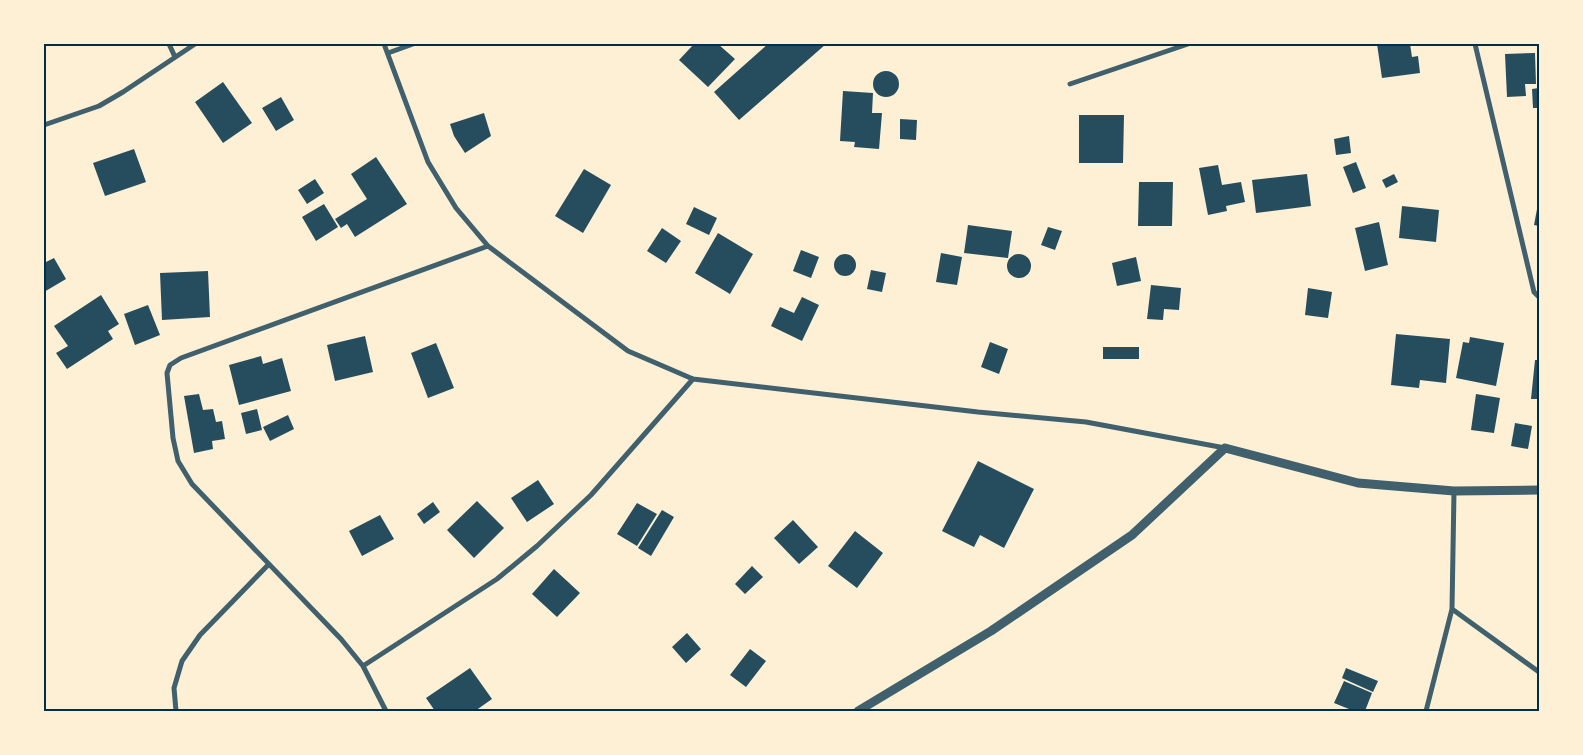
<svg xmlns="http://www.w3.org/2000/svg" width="1583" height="755" font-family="'Titillium Web',sans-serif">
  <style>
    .building { fill: #264d5e }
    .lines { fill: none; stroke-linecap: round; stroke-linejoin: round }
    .minor { stroke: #3f606c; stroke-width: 5 }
    .tertiary { stroke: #3f606c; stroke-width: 9 }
    .neatline { fill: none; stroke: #003049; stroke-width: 2 }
  </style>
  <rect width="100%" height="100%" fill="#fdf0d5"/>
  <path class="building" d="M694,44H718L735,59L708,87L679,60Z
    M768,44H826L739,120L714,92Z
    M1377,44H1410L1412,57L1418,56L1420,73L1382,78Z
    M1535,53L1536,84H1525L1526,96L1507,97L1505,54Z
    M873 84a13 13 0 1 1 26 0a13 13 0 1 1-26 0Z
    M223,82L252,123L223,143L195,102Z
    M1539,88V108H1533L1532,89Z
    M843,91L873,93L872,113H882L879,149L854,147L855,142L840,141Z
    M281,97L294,120L276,131L262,108Z
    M484,113L491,136L465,153L454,136L450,124Z
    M1079,115H1124L1123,163H1079Z
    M900,119L917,120L916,140L900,139Z
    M1349,136L1351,153L1336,155L1334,139Z
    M134,149L146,182L105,196L93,163Z
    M376,157L407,204L355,237L347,224L341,228L335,219L367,199L351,174Z
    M1356,162L1366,188L1353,193L1343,167Z
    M1218,165L1222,185L1241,182L1245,202L1226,206L1227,211L1208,215L1199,168Z
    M584,169L611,185L583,233L555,216Z
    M1307,174L1311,206L1256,213L1252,180Z
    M1394,174L1398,182L1386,188L1382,180Z
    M315,179L324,193L307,204L298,190Z
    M1139,182H1173L1172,226H1138Z
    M324,204L338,227L316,241L302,217Z
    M1538,204H1539V226L1534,225Z
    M1402,206L1439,210L1436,242L1399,238Z
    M694,207L717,218L709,235L686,224Z
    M1379,222L1388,265L1365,271L1355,228Z
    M968,225L1012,231L1008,258L964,253Z
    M1048,227L1062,231L1055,250L1041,245Z
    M662,228L681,241L666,263L647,251Z
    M718,233L753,254L730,294L695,273Z
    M801,250L819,257L811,278L793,271Z
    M941,253L962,257L957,285L936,282Z
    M1007 266a12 12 0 1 1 24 0a12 12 0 1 1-24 0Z
    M834 265a11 11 0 1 1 22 0a11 11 0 1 1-22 0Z
    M1136,257L1141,281L1117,286L1112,263Z
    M54,258L66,279L44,292V263Z
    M871,270L886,273L882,292L867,289Z
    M208,271L210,317L162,320L160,273Z
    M1151,285L1181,288L1179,310L1164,309L1163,320L1147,319Z
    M1308,288L1332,292L1328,318L1305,315Z
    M101,295L119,324L108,331L113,339L67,369L56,353L68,346L54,326Z
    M802,297L819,305L802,341L771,326L780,307L794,313Z
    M148,305L160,335L135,345L124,314Z
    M1396,334L1450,339L1446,383L1420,380L1419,388L1391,385Z
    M365,336L373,372L335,381L327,345Z
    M1470,337L1504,343L1496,386L1456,378L1463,342L1469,343Z
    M990,342L1008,349L999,374L981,367Z
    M436,343L454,388L428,398L411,353Z
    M1103,347H1139V359H1103Z
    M261,356L263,364L282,358L291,391L239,405L229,365Z
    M1535,360H1539V399H1531Z
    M199,394L203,410L213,409L216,422L222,421L225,439L212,441L213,449L194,453L184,396Z
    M1476,394L1500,398L1494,433L1471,430Z
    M257,409L262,430L246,434L241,413Z
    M288,415L294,429L270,441L263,427Z
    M1515,423L1532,426L1528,449L1511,446Z
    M978,461L1034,489L1004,548L980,535L974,547L942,531Z
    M538,480L554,504L527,522L511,498Z
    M477,501L504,528L474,558L447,530Z
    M433,502L440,512L424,524L417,514Z
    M637,503L657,514L637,546L617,534Z
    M662,510L674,517L651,556L638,548Z
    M380,515L394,539L362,556L349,531Z
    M793,520L818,547L799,564L774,538Z
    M855,531L883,553L857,588L828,566Z
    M752,566L763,577L745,594L735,584Z
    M554,569L580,593L557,617L532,594Z
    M687,633L701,649L686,663L672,647Z
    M750,649L766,661L746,687L730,675Z
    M470,668L492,699L475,711H435L426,698Z
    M1346,668L1378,681L1373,692L1342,678Z
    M1344,681L1372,693L1365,711H1354L1334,703Z"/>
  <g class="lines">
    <path class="minor" d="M169,44L175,57
      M384,44L428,162L456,208L488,246L628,351L693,379L978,412L1086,422L1225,448
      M1475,44L1534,292L1539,297
      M388,53L413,44
      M1070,84L1188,44
      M44,125L99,106L123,92L195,44
      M1452,609L1539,672
      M363,666L497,579L537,546L591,495L693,379
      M176,711L174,688L182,661L200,635L269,564
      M386,711L363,666L341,639L192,484L178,461L173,438L167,373L170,365L181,358L488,246
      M1426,711L1452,609L1454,491"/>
    <path class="tertiary" d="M858,711L991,631L1132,535L1225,448L1358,483L1454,491L1539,490"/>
  </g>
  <rect width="1583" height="755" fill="none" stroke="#fdf0d5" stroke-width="90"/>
  <rect x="45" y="45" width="1493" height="665" class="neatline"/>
</svg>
